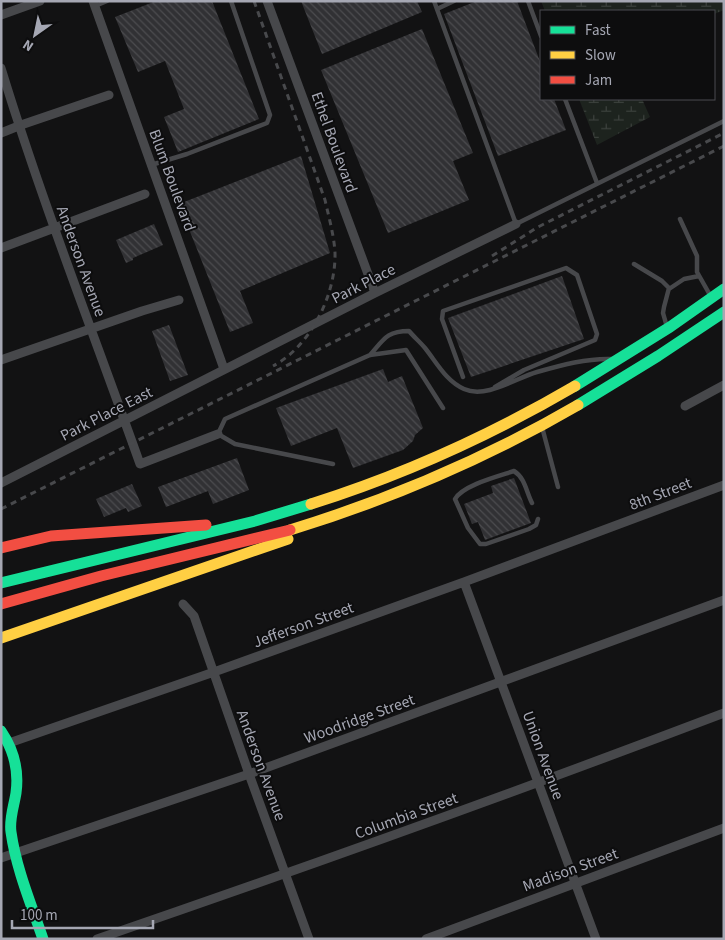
<svg xmlns="http://www.w3.org/2000/svg" width="725" height="940" font-family="'Source Sans 3',sans-serif">
  <style>
    .wetland { fill: url(#wetland-marsh) }
    .building { fill: url(#building-back-hatch) }
    .lines { fill: none; stroke-linecap: round; stroke-linejoin: round }
    .lane { stroke: #47484b; stroke-width: 4.5 }
    .street { stroke: #47484b; stroke-width: 9 }
    .fast { stroke: #16e098; stroke-width: 11 }
    .slow { stroke: #ffcf43; stroke-width: 11 }
    .jam { stroke: #f24e42; stroke-width: 11 }
    .rail { stroke: #48494c; stroke-width: 3; stroke-dasharray: 6 5; stroke-linecap: butt }
    .labels { text-anchor: middle; stroke-width: 4; stroke-linejoin: round; paint-order: stroke }
    .street-label { font-size: 16px; fill: #a5a7b3; stroke: #0d0d0e }
  </style>
  <defs>
    <pattern id="wetland-marsh" width="20" height="14" patternUnits="userSpaceOnUse" patternTransform="scale(1.25)"><rect width="20" height="14" fill="#1d231e"/><path d="M1 5h8M5 5V1M11 12h8M15 12V8" fill="none" stroke="#3b403c"/></pattern>
    <pattern id="building-back-hatch" width="6" height="6" patternUnits="userSpaceOnUse" patternTransform="scale(1.25)"><rect width="6" height="6" fill="#313134"/><path d="M-1 5l2 2M0 0l6 6M5-1l2 2" fill="none" stroke="#4c4c4f"/></pattern>
  </defs>
  <rect width="100%" height="100%" fill="#121213"/>
  <path class="wetland" d="M541,1H719L724,2V10L714,14V11H545Z
    M579,99H642L650,117L597,145Z"/>
  <path class="building" d="M156,1H212L259,119L178,152L164,117L184,109L165,61L138,72L115,17Z
    M301,1H417L422,12L322,54Z
    M477,1H517L541,64V99H554L566,130L498,156L444,14Z
    M422,29L473,153L453,161L469,200L388,233L321,70Z
    M301,156L330,253L240,291L253,323L230,332L179,204Z
    M154,224L163,245L133,258V260L126,263L116,240Z
    M562,276L584,339L471,377L448,318Z
    M169,325L188,375L170,381L152,331Z
    M383,369L388,382L402,376L423,428L415,435L413,441L403,450L353,468L337,428L291,446L276,408Z
    M237,458L249,490L213,504L208,491L166,507L158,487Z
    M514,478L531,523L485,540L478,522L472,524L464,504L493,493L491,486Z
    M132,484L142,506L128,512L126,508L104,517L96,499Z"/>
  <g class="lines">
    <path class="lane" d="M434,1L516,224L724,121
      M528,1L541,36
      M95,6L107,1
      M437,9L454,1
      M565,99L597,183
      M151,165L187,154L267,123L270,115L231,1
      M680,219L697,256V272L710,295
      M634,264L662,281L669,288L664,307L663,313L667,327
      M669,289L684,279L699,276
      M370,355C384,339 387,331 409,331C414,337 420,342 425,348C437,363 446,381 464,389C486,399 516,378 537,372C562,365 587,358 612,359
      M463,377L442,319L443,311L566,268L577,275L597,334L595,340L524,370L495,387
      M542,427L558,487
      M333,464L235,444L218,434L225,419L370,355L406,350L443,408
      M532,503C526,491 525,478 514,471C499,476 463,485 455,499L468,528L480,544H486L529,529L536,525L538,519"/>
    <path class="street" d="M93,1L224,369
      M267,1L375,293
      M1,15L40,1
      M1,68C42,202 93,332 140,464L218,434
      M1,133L21,125L109,95
      M1,248L145,194
      M1,360L142,311L179,300
      M685,406L724,385
      M1,483L375,293L516,224
      M464,582L596,939
      M183,604L194,616L249,774L309,939
      M9,743L214,672L464,582L724,485
      M1,858L249,774L724,600
      M97,939C307,867 516,792 724,713
      M426,939L724,828"/>
    <path class="fast" d="M575,386L670,327L724,289
      M578,405L658,356L724,312
      M1,583L255,521L311,504
      M1,731C14,750 19,771 16,793C14,806 9,819 11,832C16,868 31,904 43,939"/>
    <path class="slow" d="M311,504C403,475 493,434 575,386
      M290,530C391,499 487,458 578,405
      M1,638L288,539"/>
    <path class="jam" d="M1,548L51,536L206,525
      M1,604L101,576L290,530"/>
    <path class="rail" d="M254,1L325,200C329,218 334,235 335,253C336,294 311,346 273,366
      M492,256L538,227L724,133
      M1,509L724,146"/>
  </g>
  <g class="labels">
    <g class="street-label">
      <text transform="translate(335 142) rotate(70)" y="6">Ethel Boulevard</text>
      <text transform="translate(173 180) rotate(70)" y="6">Blum Boulevard</text>
      <text transform="translate(82 261) rotate(70)" y="6">Anderson Avenue</text>
      <text transform="translate(363 283) rotate(-27)" y="6">Park Place</text>
      <text transform="translate(106 413) rotate(-27)" y="6">Park Place East</text>
      <text transform="translate(660 493) rotate(-21)" y="6">8th Street</text>
      <text transform="translate(303 624) rotate(-20)" y="6">Jefferson Street</text>
      <text transform="translate(359 718) rotate(-20)" y="6">Woodridge Street</text>
      <text transform="translate(544 755) rotate(70)" y="6">Union Avenue</text>
      <text transform="translate(262 765) rotate(70)" y="6">Anderson Avenue</text>
      <text transform="translate(406 815) rotate(-20)" y="6">Columbia Street</text>
      <text transform="translate(570 869) rotate(-20)" y="6">Madison Street</text>
    </g>
  </g>
  <rect width="725" height="940" fill="none" stroke="#a5a7b3" stroke-width="5"/>
  <rect x="540" y="10" width="175" height="90" fill="#0d0d0e" stroke="#4a4b50"/>
  <rect x="550" y="26" width="25" height="8" fill="#16e098" stroke="#4a4b50"/>
  <text x="585" y="35" font-size="15" fill="#a5a7b3">Fast</text>
  <rect x="550" y="51" width="25" height="8" fill="#ffcf43" stroke="#4a4b50"/>
  <text x="585" y="60" font-size="15" fill="#a5a7b3">Slow</text>
  <rect x="550" y="76" width="25" height="8" fill="#f24e42" stroke="#4a4b50"/>
  <text x="585" y="85" font-size="15" fill="#a5a7b3">Jam</text>
  <g transform="translate(35 35) rotate(213)" stroke="#0d0d0e" stroke-width="4" paint-order="stroke">
  <path d="M0-4L9 19L0 12L-9 19Z" fill="#a5a7b3"/>
  <text y="-8" font-size="14" font-weight="bold" text-anchor="middle" fill="#a5a7b3">N</text>
  </g>
  <path d="M12 920v8h141v-8" fill="none" stroke="#a5a7b3" stroke-width="2.5"/>
  <text x="20" y="920" font-size="15" fill="#a5a7b3" stroke="#0d0d0e" stroke-width="4" paint-order="stroke">100 m</text>
</svg>
